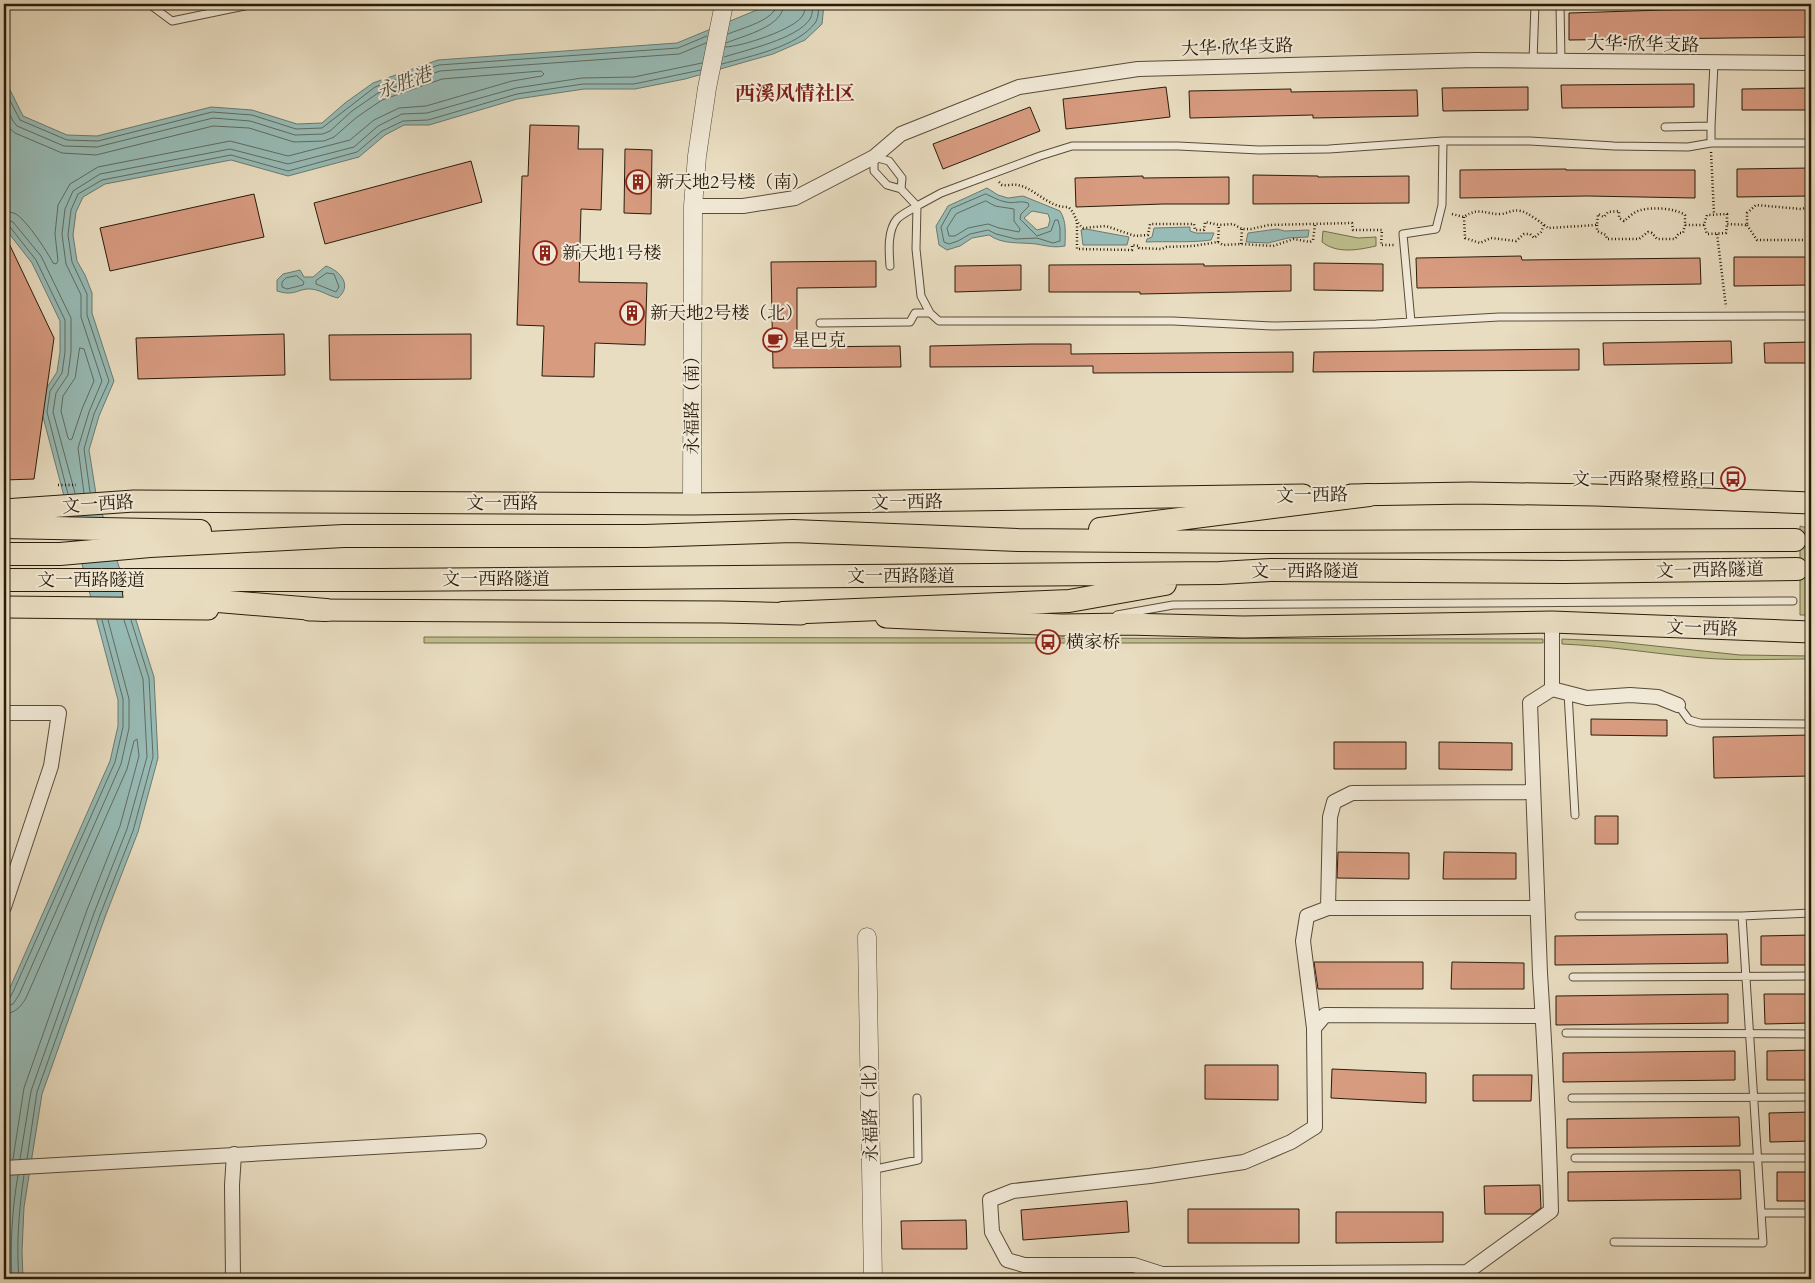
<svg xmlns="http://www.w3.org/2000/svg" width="1815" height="1283" font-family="Cardo,'Noto Serif SC',serif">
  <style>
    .green { fill: #bfbf8d; stroke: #746e4c }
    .water { fill: #97bbb6; stroke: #6b7b71; fill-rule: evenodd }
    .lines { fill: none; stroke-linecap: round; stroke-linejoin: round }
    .shore { stroke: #606c60; stroke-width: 1 }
    .building { fill: #d79b80; stroke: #291c0a }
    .trunk-tunnel { stroke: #c3b69c; stroke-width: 22; stroke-dasharray: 22 11; stroke-linecap: butt }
    .service-casing { stroke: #594c38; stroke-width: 9 }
    .minor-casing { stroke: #594c38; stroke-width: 16 }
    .tertiary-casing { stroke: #594c38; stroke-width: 19 }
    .primary-casing { stroke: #291c0a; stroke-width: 23 }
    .trunk-casing { stroke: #291c0a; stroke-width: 24 }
    .path { stroke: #291c0a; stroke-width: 2.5; stroke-dasharray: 1 2.5; stroke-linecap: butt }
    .service { stroke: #f1e9d7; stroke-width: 7 }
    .minor { stroke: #f1e9d7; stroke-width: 14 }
    .tertiary { stroke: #f1e9d7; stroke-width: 18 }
    .primary { stroke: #e9ddc1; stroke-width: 21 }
    .trunk { stroke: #e9ddc1; stroke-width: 22 }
    .labels { text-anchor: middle; stroke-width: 4; stroke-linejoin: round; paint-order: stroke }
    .street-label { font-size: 18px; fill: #291c0a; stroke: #f1e9d7 }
    .poi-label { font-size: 18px; fill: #291c0a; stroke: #f1e9d7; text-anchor: start }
    .water-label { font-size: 19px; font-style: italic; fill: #4a4c3e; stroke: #f1e9d7 }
    .quarter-label { font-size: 20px; font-weight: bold; fill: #7a1f14; stroke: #f1e9d7 }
  </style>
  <rect width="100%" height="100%" fill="#e9ddc1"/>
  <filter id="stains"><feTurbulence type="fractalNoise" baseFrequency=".004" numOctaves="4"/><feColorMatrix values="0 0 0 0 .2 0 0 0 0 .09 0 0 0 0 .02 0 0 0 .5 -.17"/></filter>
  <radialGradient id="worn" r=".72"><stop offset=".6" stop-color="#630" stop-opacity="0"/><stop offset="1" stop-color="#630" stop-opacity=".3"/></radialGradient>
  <path class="green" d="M1323,231L1358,238L1376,237V246C1358,250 1337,254 1322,242Z
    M1800,526L1811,529V615H1800Z
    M424,637L1543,639V643H424Z
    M1562,639L1608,641L1740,655L1811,656V659C1775,659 1739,661 1703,658C1656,654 1609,646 1562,644Z"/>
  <path class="water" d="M768,4H824L822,24L805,40L773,54L685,79L635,89H584L517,99L429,125H404L385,135L359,157L288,176L231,160L105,184L83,197L76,212L73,235L77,261L85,275L92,293V313L114,381L99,416L89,450L96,494L154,677L158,758L138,832L105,917L42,1094L24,1207L22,1251L23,1279H4V998L9,990L110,761L118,726V700L42,413L46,389L57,372L60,352V321L32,263L4,227V78L23,116L67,135L97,136L211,107L252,110L297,124L322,123L345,103L373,83L438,60L677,43L764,7Z
    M987,188L998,195L1008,198L1023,196L1060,211C1067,222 1065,234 1065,246C1053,248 1048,246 1036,244C1020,242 1003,245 989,235L972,238L960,246L947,250L939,245L936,226L948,206ZM1032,211L1048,214L1050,220L1048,227L1037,230L1024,218Z
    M1190,227V231L1196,233H1214L1211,240C1190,243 1168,241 1146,242L1147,239L1152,237L1154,228Z
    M1086,229L1129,237L1127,245H1083L1081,230Z
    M1277,229L1285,231L1309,230L1308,237L1288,238L1268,243L1246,242L1248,233Z
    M326,266C340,271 353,285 338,298C328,296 321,290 311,289C298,288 295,297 277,291V280L283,274L300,270L304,277H313Z"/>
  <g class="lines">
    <path class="shore" d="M728,34C742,28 776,20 777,4
      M726,43C745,35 783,27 784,4
      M725,47C741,47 796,29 803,15C805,12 805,7 805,4
      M724,57C746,50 797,39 810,19C813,15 812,8 813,4
      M722,64C751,56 797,47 815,23C819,18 818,10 819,4
      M4,89L20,120L67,140L98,141L212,112L252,115L296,129L322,128L375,87L439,65L678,48L707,36
      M4,103L13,121L17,126L64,146L97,147L213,118L250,121L295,135L323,134L330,131L352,111L378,93L440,71L679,54L706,43
      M4,120L9,128L15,133L62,153L96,155L213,126L249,128L294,142L324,141L334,137L357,117L382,100L442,79L541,71L544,74L542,76L512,81L426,106L399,108L374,120L350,140L288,156L230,141L98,167L70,184L58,205L55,234L58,261L56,264L53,263C47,251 27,221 16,214C12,212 8,212 4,211
      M986,194C993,197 999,201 1006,202C1014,204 1020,200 1028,203L1029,206L1021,214L1020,219L1037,236L1051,231L1055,220H1058L1060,228V241L1053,243L1037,238L1016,239L996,234L988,230L970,234L958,241L949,244L944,242L941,227L951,209Z
      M986,201L995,206L1014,209V221L1020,229L1019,232L999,228L988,224L968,228L955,236H949L947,228L956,214Z
      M4,219L13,222L41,256L71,318V352L68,375L56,393L53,412L75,493
      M4,225L10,227L36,260L65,320V352L62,373L50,391L47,412L68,494
      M327,273L334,274L339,287L336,292L316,284V281Z
      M297,276L304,282L303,285L287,289L282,287V282L286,278Z
      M80,348L84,349L94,381L82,409L72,439L70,440L68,438L61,411L63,396L75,378Z
      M90,492L84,449L94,414L109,381L87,315V294L72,262L68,235L71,210L78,194L102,180L231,155L288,171L357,152L382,131L403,121L428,120L517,94L583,84H634L701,70
      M84,493L78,448L89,412L102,381L81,317V295L66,264L62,234L65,209L73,191L100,174L230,149L288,164L354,147L378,126L402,114L427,113L516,88L582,78L634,77L702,63
      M4,1000L9,999L13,992L115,762L123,727V699L102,620
      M4,1006L13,1004L19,995L121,764L129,728V699L108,620
      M4,1014C15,1013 20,1008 26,998L127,769L134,741L137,739L139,756L120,826L87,910L24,1088L13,1159
      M20,1159L31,1091L94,913L127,829L147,757L143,679L124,620
      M27,1159L37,1092L100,915L133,831L153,757L149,678L131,620
      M4,1243L5,1205L10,1176
      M12,1279C10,1244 12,1210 18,1175
      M19,1279C16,1244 19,1210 24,1175"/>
  </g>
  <path class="building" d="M1811,8V37L1569,40V13L1664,10Z
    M1694,84V107L1562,108L1561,85Z
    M1166,87L1170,117L1066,129L1063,99Z
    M1528,87V110L1443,111L1442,88Z
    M1811,88V110H1742V89Z
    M1291,89V92L1417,90L1418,116L1313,118V115L1190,118L1189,91Z
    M1030,107L1040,131L943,169L933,144Z
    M530,125L579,126L578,149H603L601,210L581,209L579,282L647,283L645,345L595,343L594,377L542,376L544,326L517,325L522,176H528Z
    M625,149L652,150L651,214L624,213Z
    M471,161L482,202L325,244L314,203Z
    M1811,168V196L1737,197V169Z
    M1566,169V170H1695V198L1587,196L1460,198V170Z
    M1253,175L1318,176V177L1409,176V203L1253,204Z
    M1143,176V178L1229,177V204H1163L1076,207L1075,178Z
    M254,194L264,237L110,271L100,228Z
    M4,233L54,338L34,479L4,480Z
    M1521,256L1522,260L1700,258L1701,284L1417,288L1416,258Z
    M1734,257H1811V285L1734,286Z
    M876,261V287L797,288V347L900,346L901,367L773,368L771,262Z
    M1314,263L1383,264V291L1314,290Z
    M1204,264V266L1291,265V291L1140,294V292H1049V265Z
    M1021,265V290L955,292V266Z
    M284,334L285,375L138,379L136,338Z
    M471,334V379L330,380L329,335Z
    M1731,341L1732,363L1604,365L1603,343Z
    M1811,342V363H1765L1764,343Z
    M1032,344H1071V354L1293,352V372L1093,373V366L930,367V346Z
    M1579,349V370L1313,372L1314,352Z
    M1591,719L1667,720V736L1591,735Z
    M1811,735V776L1714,778L1713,737Z
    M1334,742H1406V769H1334Z
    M1439,742L1512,743V770L1439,769Z
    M1595,816H1618V844H1595Z
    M1338,852L1409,853V879L1337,878Z
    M1444,852L1516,853V879H1443Z
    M1727,934L1728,963L1555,965V936Z
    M1811,935V965H1761V936Z
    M1314,962H1423V989H1318Z
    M1452,962L1524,963V989H1451Z
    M1728,994V1023L1556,1025V996Z
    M1764,994H1811V1023L1765,1024Z
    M1811,1050V1080H1767V1051Z
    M1735,1051V1080L1563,1082V1053Z
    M1205,1065H1278V1100L1205,1099Z
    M1332,1069L1426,1073V1103L1331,1098Z
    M1473,1075H1532L1531,1101H1473Z
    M1811,1112V1141L1770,1142L1769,1113Z
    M1739,1117L1740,1146L1567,1148V1119Z
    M1740,1170L1741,1199L1568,1201V1172Z
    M1777,1172H1811V1201H1777Z
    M1540,1185L1541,1208L1533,1214H1485L1484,1186Z
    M1127,1201L1129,1232L1023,1240L1021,1210Z
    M1188,1209H1299V1243H1188Z
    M1336,1212H1443V1242L1336,1243Z
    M966,1220L967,1249H902L901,1221Z"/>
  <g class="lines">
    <path class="trunk-tunnel" d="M1795,540H1811"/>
    <g class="service-casing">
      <path id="service" d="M149,4L172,21L254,4
        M1560,4L1561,61
        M1533,61L1535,4
        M1711,126V143H1811
        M1665,127L1711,126L1714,63
        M901,189L902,178L889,161L874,157V171L887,185L901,189L917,206L941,193L1040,156L1072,146H1178L1259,150L1329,149L1443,141H1530L1614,146L1688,147L1711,143
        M890,266C889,252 887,231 897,219C902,214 911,210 917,206L916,249L921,296L930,313L939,321H1173L1274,326L1376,324L1499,317L1811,316
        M1411,322L1403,234L1436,229L1442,205L1443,141
        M820,323L910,322L915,313H930
        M1117,615L1173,605L1793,601
        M1568,693L1575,815
        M1678,705L1689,720L1700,723L1811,724
        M1579,916H1742
        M1573,977L1811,976
        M1566,1033L1811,1034
        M1572,1098L1811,1097
        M1575,1158H1811
        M871,1170L918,1160L917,1098
        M1761,1213H1811
        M1614,1242L1763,1243L1742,916L1811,913"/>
    </g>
    <g class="minor-casing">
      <path id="minor" d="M693,206H743L795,198L874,157L901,134L1019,87L1138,69L1476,60L1811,63
        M1552,622V689L1587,698L1630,695L1658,697L1678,705
        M4,713H59L51,766L4,907
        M1328,908L1330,817L1334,802L1352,793L1533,792
        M1542,1016L1325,1015L1314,1028L1315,1127L1291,1142L1244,1162L1150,1176L1013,1191L990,1200L992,1232L1007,1260L1024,1265H1134L1162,1274L1467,1272L1551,1211C1549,1131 1545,1052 1540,973L1530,703L1552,689
        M1314,1028L1303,941L1307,916L1328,908H1537
        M4,1168L479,1141
        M233,1279L232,1185L234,1154"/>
    </g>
    <g class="tertiary-casing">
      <path id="tertiary" d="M692,504L693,206L697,156L707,88L724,4
        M867,937L873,1279"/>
    </g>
    <g class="primary-casing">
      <path id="primary" d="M1351,495L1471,493L1595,495L1811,503
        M4,510L134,501L692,504L1303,495
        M4,607L208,609
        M309,610L723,612L801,614
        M886,617L1062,625L1126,624L1243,627L1552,622L1811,632"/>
    </g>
    <g class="trunk-casing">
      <path id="trunk" d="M4,527L200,531
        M1100,529L1369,495
        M4,554H60L150,546L344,536H645L793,531L1018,540L1259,542L1795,540
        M4,580H381L1220,573L1271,570L1564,572L1797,569
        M134,594L326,610
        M783,613L1069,601L1165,584"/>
    </g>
    <path class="path" d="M1711,152L1714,214
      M999,182L1002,185C1007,186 1013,184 1018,185C1036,189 1049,208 1068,207C1076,213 1074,221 1083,228L1106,226L1135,236L1148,235L1150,224H1194L1195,230H1204L1205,222L1219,225L1233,224L1242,229H1251L1269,225L1352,223L1353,230H1382L1381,245H1394
      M1452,214L1464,217C1479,206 1486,215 1502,214C1508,213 1513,209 1521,211C1527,212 1542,223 1548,228L1597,225L1598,214L1604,217L1608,212L1619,211V218L1624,221C1629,217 1635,211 1641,210C1653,207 1675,208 1685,215V225H1704L1707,215L1727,214V224L1747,225V213L1756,205L1801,209L1811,207
      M1464,217L1465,238L1480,243L1491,238L1516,241L1524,234H1530L1534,238L1541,232L1544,225
      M1077,223V249L1132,250V245L1139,246V248L1162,249L1166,247L1193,246L1218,242L1223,245L1241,244L1273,246L1294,239L1310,242L1313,240L1315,225
      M1597,225V231L1606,235L1607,239H1639L1648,232L1652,233L1657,239H1675L1679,233H1683L1685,225
      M1704,225L1707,234L1726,233L1727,224
      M1747,225L1757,240H1811
      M1717,234L1726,307
      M1218,242L1219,225
      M1241,244L1242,229
      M58,485H76"/>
    <use href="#service" class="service"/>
    <use href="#minor" class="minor"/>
    <use href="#tertiary" class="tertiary"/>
    <use href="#primary" class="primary"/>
    <use href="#trunk" class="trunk"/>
  </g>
  <defs>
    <g id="building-ring" transform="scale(1.25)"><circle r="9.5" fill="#f1e9d7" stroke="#8f2418" stroke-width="1.5"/><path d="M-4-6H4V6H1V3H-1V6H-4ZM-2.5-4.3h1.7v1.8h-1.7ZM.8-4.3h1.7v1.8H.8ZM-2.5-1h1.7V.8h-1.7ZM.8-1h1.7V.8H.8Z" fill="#8f2418"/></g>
    <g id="cafe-ring" transform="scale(1.25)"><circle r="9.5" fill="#f1e9d7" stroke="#8f2418" stroke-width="1.5"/><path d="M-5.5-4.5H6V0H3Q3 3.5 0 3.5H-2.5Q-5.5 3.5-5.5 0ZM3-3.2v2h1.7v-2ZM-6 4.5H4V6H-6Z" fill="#8f2418"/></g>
    <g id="bus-ring" transform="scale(1.25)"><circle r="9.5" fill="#f1e9d7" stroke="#8f2418" stroke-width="1.5"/><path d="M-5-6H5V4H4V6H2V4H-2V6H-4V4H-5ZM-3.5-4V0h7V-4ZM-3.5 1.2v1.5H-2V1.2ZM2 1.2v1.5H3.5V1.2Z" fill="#8f2418"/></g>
  </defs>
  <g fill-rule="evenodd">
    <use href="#building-ring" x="638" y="182"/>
    <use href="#building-ring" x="545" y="253"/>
    <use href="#building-ring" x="632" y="313"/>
    <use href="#cafe-ring" x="775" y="340"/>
    <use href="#bus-ring" x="1733" y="479"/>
    <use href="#bus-ring" x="1048" y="642"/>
  </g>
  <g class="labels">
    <g class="street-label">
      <text transform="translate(1643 44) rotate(1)" y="6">大华·欣华支路</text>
      <text transform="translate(1237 47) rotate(-2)" y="6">大华·欣华支路</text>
      <text transform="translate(692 401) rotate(-90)" y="6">永福路（南）</text>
      <text transform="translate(1312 495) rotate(-1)" y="6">文一西路</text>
      <text transform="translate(907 502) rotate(-1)" y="6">文一西路</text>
      <text x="502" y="509">文一西路</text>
      <text transform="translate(98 504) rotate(-4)" y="6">文一西路</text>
      <text transform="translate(1710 570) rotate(-1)" y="6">文一西路隧道</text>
      <text x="1305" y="577">文一西路隧道</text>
      <text x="901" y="582">文一西路隧道</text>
      <text x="496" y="585">文一西路隧道</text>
      <text x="91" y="586">文一西路隧道</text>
      <text transform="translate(1702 628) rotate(2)" y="6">文一西路</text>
      <text transform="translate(870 1108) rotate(-91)" y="6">永福路（北）</text>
    </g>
    <g class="poi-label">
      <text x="656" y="188">新天地2号楼（南）</text>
      <text x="562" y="259">新天地1号楼</text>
      <text x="650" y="319">新天地2号楼（北）</text>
      <text x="792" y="346">星巴克</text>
      <text x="1716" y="485" text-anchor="end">文一西路聚橙路口</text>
      <text x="1066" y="648">横家桥</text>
    </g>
    <g class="water-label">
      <text transform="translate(404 82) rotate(-20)" y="7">永胜港</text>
    </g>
    <g class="quarter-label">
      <text x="795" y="100">西溪风情社区</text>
    </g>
  </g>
  <rect width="1815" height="1283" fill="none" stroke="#e9ddc1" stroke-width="20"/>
  <rect x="5" y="5" width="1805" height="1273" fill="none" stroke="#291c0a" stroke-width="2.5"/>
  <rect x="10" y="10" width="1795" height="1263" fill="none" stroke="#291c0a"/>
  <rect width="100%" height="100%" filter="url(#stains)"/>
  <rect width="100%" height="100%" fill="url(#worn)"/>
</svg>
